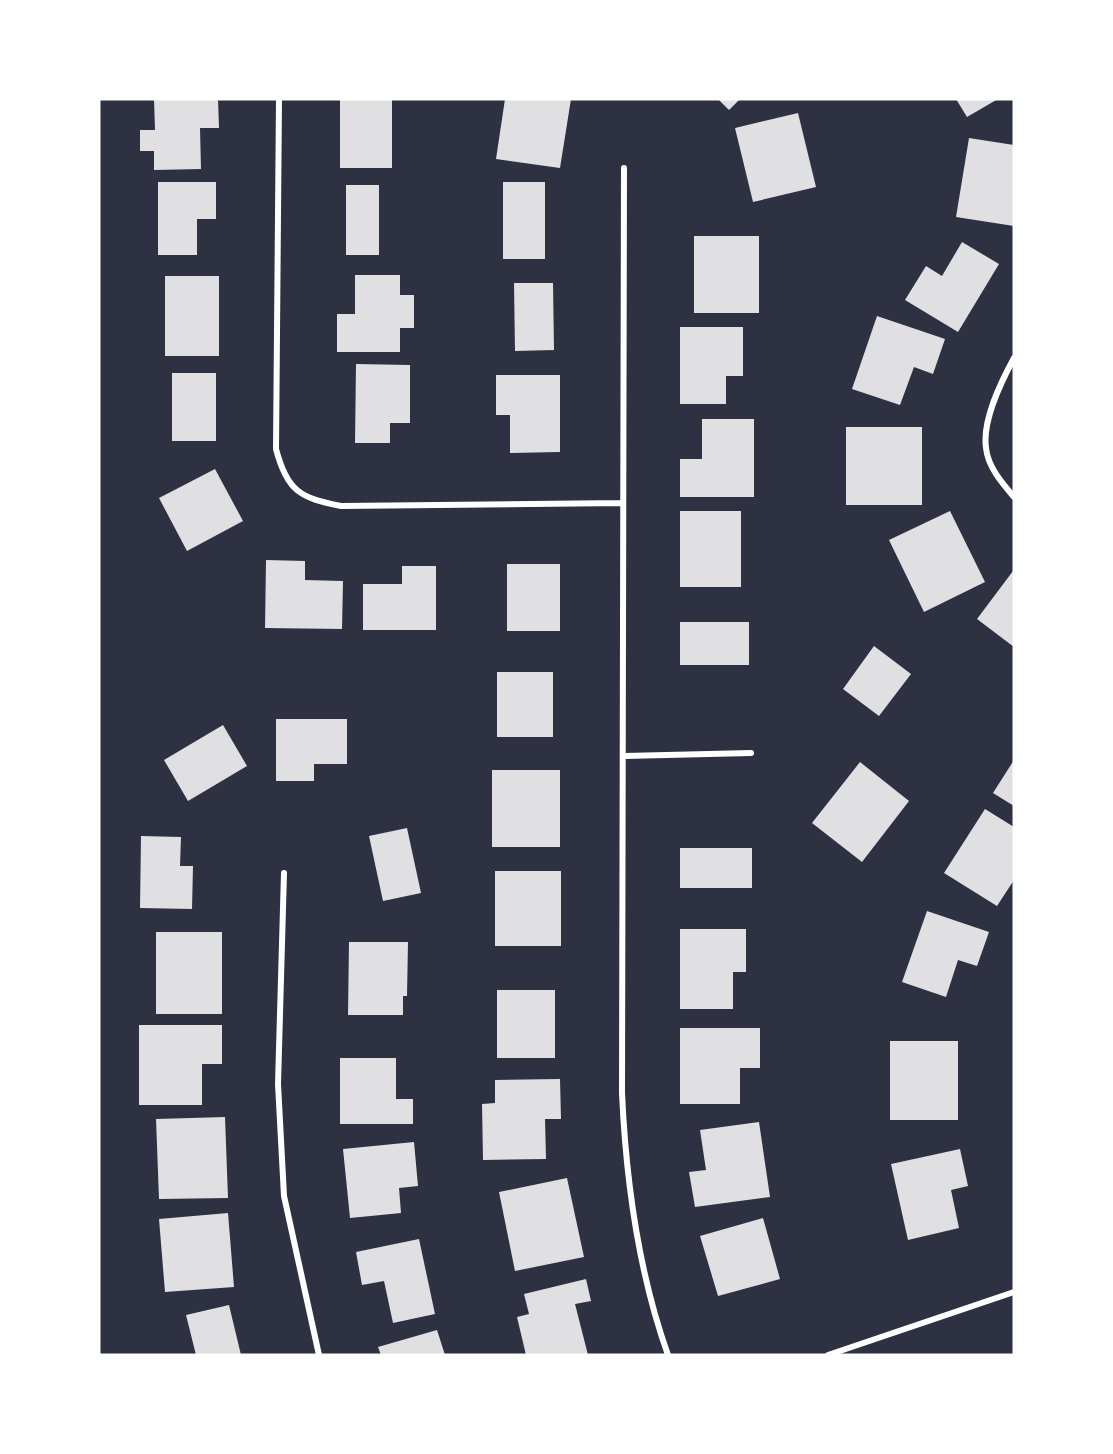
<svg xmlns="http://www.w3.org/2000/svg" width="1113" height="1454" font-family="Jost,sans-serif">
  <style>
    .building { fill: #e0e0e3 }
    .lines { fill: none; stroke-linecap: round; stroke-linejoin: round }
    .minor { stroke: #fff; stroke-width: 6 }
  </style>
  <rect width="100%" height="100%" fill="#2d3142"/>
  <path class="building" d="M154,99H218L219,128H200L201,169L154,170V151H140V130H155Z
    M340,99H392V168H340Z
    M505,99H571L560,168L496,159Z
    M718,99H740L729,110Z
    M956,99H998L967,117Z
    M798,113L816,187L753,202L735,128Z
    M969,138L1014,145V226L956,217Z
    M158,182H216V219H197V255H158Z
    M503,182H545V259H503Z
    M346,185H379V255H346Z
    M694,236H759V313H694Z
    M962,242L999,264L958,332L905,300L926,266L942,276Z
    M355,275H400V295H414V328H400V352H337V314H355Z
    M165,276H219V356H165Z
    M514,283H553L554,350L515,351Z
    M877,316L945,339L933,374L914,367L900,405L852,389Z
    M680,327H743V376H726V404H680Z
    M356,364L410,365V423H390V443H355Z
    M172,373H216V441H172Z
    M496,375H560V452L510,453V415H496Z
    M702,419H754V497H680V459H702Z
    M846,427H922V505H846Z
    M215,469L243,521L187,551L159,498Z
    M680,511H741V587H680Z
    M950,511L985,582L924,612L889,540Z
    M266,560L305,561V580L343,581L342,629L265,628Z
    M507,564H560V631H507Z
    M402,566H436V630H363V584H402Z
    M1013,571L1014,572V647L977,619Z
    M680,622H749V665H680Z
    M874,646L911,674L879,716L843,689Z
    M497,672H553V737H497Z
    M276,719H347V764H314V781H276Z
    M223,725L247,766L188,801L164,760Z
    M1014,760V806L993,793Z
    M860,762L909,801L862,862L812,823Z
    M492,770H560V847H492Z
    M985,809L1014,827V880L997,906L944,873Z
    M407,828L421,893L383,901L369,836Z
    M141,836L181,837L180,866H193L192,909L140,908Z
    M680,848H752V888H680Z
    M495,871H561V946H495Z
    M927,911L989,932L977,966L958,960L946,997L902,982Z
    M680,929H746V972H733V1009H680Z
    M156,932H222V1014H156Z
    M349,942H408L407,996H403V1015H348Z
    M497,990H555V1058H497Z
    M139,1025H222V1064H202V1105H139Z
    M680,1028H760V1068H740V1104H680Z
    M890,1041H958V1120H890Z
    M340,1058H396V1099H413V1124H340Z
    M560,1079L561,1119H545L546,1159L483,1160L482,1104L495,1103V1080Z
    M225,1117L228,1198L159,1199L156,1119Z
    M759,1122L770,1197L695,1207L689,1172L706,1170L700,1130Z
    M414,1142L418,1186L399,1188L401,1213L350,1218L343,1149Z
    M960,1149L968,1186L951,1190L959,1228L908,1240L891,1164Z
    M567,1178L584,1257L515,1271L499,1192Z
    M228,1213L234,1287L165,1292L159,1219Z
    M763,1218L780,1279L718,1296L700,1236Z
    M419,1239L435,1314L393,1323L384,1281L362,1285L356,1252Z
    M586,1279L591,1301L575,1304L588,1355H526L517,1317L529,1314L524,1294Z
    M229,1305L241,1355H196L186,1315Z
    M437,1330L445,1355H381L378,1347Z"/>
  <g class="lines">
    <path class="minor" d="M279,99L276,449C287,491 300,498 341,506L623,503
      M624,168L622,1093C626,1181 638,1271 668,1355
      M1014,358C1001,382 982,420 986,448C988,467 1002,483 1014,497
      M624,756L751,753
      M284,873L278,1084L284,1196L319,1355
      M828,1355L1014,1292"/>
  </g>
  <rect width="1113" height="1454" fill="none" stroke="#ffffff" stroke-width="201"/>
</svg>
